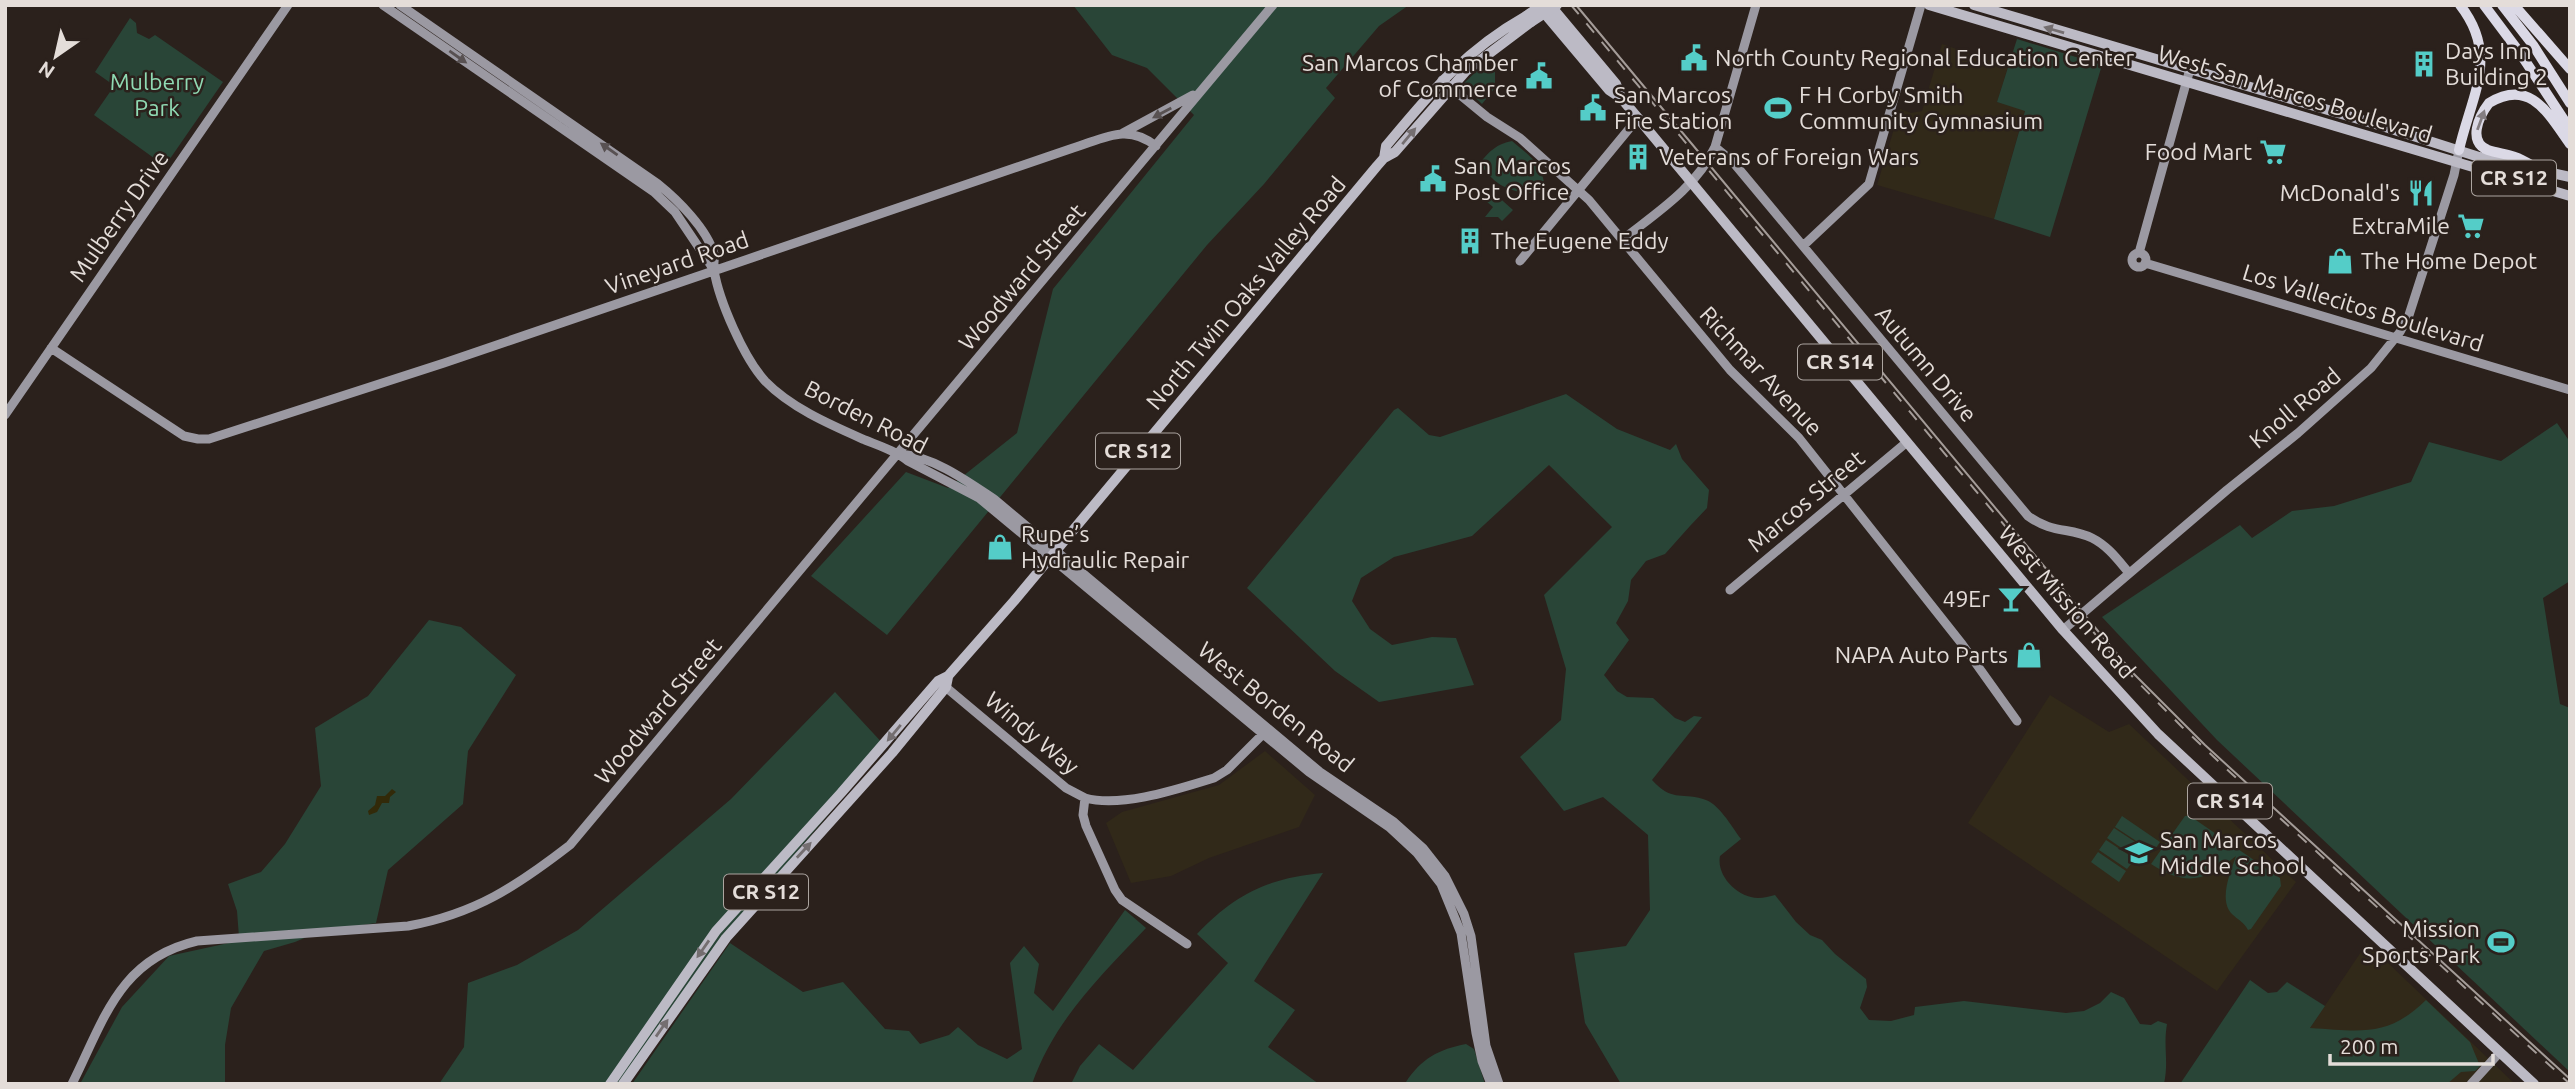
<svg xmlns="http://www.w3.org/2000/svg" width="2575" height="1089" font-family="Ubuntu,sans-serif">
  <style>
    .education { fill: #312919 }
    .green { fill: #294537 }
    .sand { fill: #322a09 }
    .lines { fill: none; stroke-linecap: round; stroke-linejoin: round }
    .secondary { stroke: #9b99a2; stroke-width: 9 }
    .primary { stroke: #bcbac5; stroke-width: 10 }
    .highway { stroke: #dbd9e6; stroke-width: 10 }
    .tram { stroke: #a49c98; stroke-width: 2 }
    .rail { stroke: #a49c98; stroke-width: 2; stroke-dasharray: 12 12; stroke-linecap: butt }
    .primary-bridge { stroke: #bcbac5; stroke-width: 10 }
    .oneway { fill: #746e70 }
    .oneway2 { fill: #585152 }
    .oneway3 { fill: #837d81 }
    .labels { text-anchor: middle; stroke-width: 5; stroke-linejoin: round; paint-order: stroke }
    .shield { fill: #2b211c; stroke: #aca5a0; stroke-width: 2 }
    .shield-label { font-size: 21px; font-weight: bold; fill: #e4ddd9 }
    .poi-label { font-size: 23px; fill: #e4ddd9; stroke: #2b211c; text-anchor: start }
    .park-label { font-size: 23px; fill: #90dab3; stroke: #2b211c }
    .street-label { font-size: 23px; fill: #e4ddd9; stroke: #2b211c }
  </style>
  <rect width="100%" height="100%" fill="#2b211c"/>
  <path class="education" d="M1942,44L2008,67L1997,102L2025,110L1994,219L1877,185L1900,109L1911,113L1922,111Z
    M2050,695L2109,732L2129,724L2296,882L2217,991L1968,823Z
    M1265,751L1315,795L1299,827L1209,858L1171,876L1131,883L1106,823L1122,812L1219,785Z
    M2367,943L2515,1084H2181L2310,1028Z"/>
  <path class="green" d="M1073,5H1409L1379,26L1326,88L1335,98L1264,184L1207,245L887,635L811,576L906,472L948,488L1017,433L1053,289L1194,115L1147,68L1112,55Z
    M130,18L136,23L137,33L149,39L155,35L223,82L165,166L94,115L112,89V84L95,72Z
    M2017,39L2102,65L2050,237L1994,219L2025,111L1997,102Z
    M1481,67L1487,72H1495V88L1482,104L1462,85Z
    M1512,141C1532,158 1544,164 1545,192C1516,195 1496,189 1480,163C1489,151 1497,144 1512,141Z
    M1494,193L1513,210L1502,221L1498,217H1485L1493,207L1486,201Z
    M1566,394L1617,429L1670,450L1676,444L1682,459L1709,490L1707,508L1690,526L1665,554L1646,561L1631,580L1628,601L1616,623L1629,640L1604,675L1617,691L1627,697L1653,698L1675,718L1685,722L1694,716L1702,717L1652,780C1672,802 1679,792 1703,799C1719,803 1731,826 1741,839L1720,856C1716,876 1738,898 1758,898C1764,898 1770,896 1775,895L1796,922L1810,935L1822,940L1835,954L1866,979L1867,987L1860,1008L1869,1020L1891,1021L1914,1015L1915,1007L1964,1001L2066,1013L2084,1011L2100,1003L2111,992L2124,998L2140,1024L2151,1025L2158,1021L2167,1024C2163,1047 2169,1061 2164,1084H1621L1585,1023L1574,953L1626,946L1650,910L1648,835L1603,797L1564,811L1520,757L1561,720L1566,669L1544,595L1612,527L1549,465L1472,536L1394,557L1361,578L1352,601L1370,629L1392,645L1432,637L1456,638L1474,685L1379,702L1335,671L1247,588L1394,410L1398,408L1429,435L1440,437Z
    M2557,423L2570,442V581L2543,598L2560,704L2570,708V1072L2217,740L2102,617L2240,525L2252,538L2292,511L2334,506L2411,482L2429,442L2501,461Z
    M429,620L461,627L516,675L468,751L463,804L388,870L376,923L321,931L295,942L264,951L231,1008L225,1045V1084H80L122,1007L169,956L256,937H239L237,911L228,884L261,872L285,844L321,786L315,728L368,696Z
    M835,692L886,747L724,937L627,1084H439L464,1047L468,983L517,965L578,930L731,799Z
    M2122,816L2160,842L2153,852L2115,827Z
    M2185,816H2190L2280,878L2281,886L2251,929L2248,930C2244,922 2238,920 2232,914C2218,900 2231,871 2236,856C2205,881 2187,887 2151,864Z
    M2114,828L2143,847L2136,858L2107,838Z
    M2106,840L2135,859L2127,869L2099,850Z
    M2098,852L2126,871L2119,882L2091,862Z
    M1323,873L1254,981L1295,1010L1268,1047L1319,1084H1071L1080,1066L1099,1044L1133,1070L1228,963L1197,934C1235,894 1268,878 1323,873Z
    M1125,910L1146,928C1100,977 1055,1019 1032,1084H632L730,943L803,992L843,982L885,1029L909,1031L920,1044L949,1035L958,1027L978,1045L1007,1059L1022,1049L1010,963L1024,946L1039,964L1034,993L1053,1011Z
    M2250,980L2268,993L2277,992L2287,982L2325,1006L2310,1028C2361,1031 2387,1038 2426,1000L2470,1042L2480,1066L2475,1071L2461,1072L2447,1084H2180Z
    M1466,1044L1474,1049L1485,1084L1406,1082C1421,1059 1439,1049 1466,1044Z"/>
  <path class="sand" d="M392,789L396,792L390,797L389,803H382L377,812L369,815L368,811L375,805L377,796H385Z"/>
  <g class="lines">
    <path class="secondary" d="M383,5L654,192L675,212L714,270
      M400,5L658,184C678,200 707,229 714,254C715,259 713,265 714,270C719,301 744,358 765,381C791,408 831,425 865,440C880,446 896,451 908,461L979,498L1309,772L1389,827L1417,853L1441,884L1461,933L1476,1033L1482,1061L1491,1084
      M1442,80L1487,117L1520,138L1589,200L1730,370L1799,438L1962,644L2017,721
      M1123,133L1193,95
      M1715,147L1733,162L2028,516C2053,534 2069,527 2092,538C2108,546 2118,560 2129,573
      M1622,240C1656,213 1696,188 1715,147L1756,5
      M1803,246L1869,184L1921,5
      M2139,253L2190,69
      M2132 260a7 7 0 1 1 14 0a7 7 0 1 1-14 0Z
      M1520,261L1638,118
      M2145,263L2570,390
      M51,348L184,436L198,439H209L444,363L1073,148C1105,138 1127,123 1156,146
      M5,415L288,5
      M901,454C934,457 967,481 994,499L1320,772L1394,822L1423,848L1445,876L1464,914L1471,936L1486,1046L1499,1084
      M1730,590L1907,442
      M2063,630L2227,490L2298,433L2371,368L2400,332L2409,315L2454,175L2459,150
      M942,684L1066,788L1085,798L1083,815L1086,826L1115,890L1122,900L1187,944
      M1085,798C1122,808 1178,789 1214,778L1227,770L1263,734
      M72,1084C104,1020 119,959 197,941L408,926C475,914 517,886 570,845L1273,5
      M2471,1084L2500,1052"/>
    <path class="primary" d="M1550,5L1616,84L1621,98L1638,118L2063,630L2158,734L2534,1084
      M1929,5L2570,196
      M1974,5L2382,126L2479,157L2570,177
      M1540,8L1609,90L1621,98
      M1384,158L1386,146C1431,92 1464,51 1526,16
      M610,1084L716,931L841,793L938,681L948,676L1014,601L1377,166L1384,158L1395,152L1466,71L1531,22
      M623,1084L726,938L892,753L946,687L948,677"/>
    <path class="highway" d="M2484,5L2520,53L2570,129
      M2502,5L2533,45L2570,103
      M2514,5L2570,69
      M2459,150C2471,96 2500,56 2460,5
      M2540,170C2532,166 2524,160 2515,157C2507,154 2497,153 2488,150C2467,142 2479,116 2489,103C2530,78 2548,113 2570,144"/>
    <path class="tram" d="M1576,5L2133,673L2205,745L2570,1079"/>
    <path class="rail" d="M1571,5L2120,664L2182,727L2233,775L2570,1084"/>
    <path class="primary-bridge" d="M1526,16L1542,5
      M1531,22L1557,5"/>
  </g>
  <defs><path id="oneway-solid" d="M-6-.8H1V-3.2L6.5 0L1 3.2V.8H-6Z" transform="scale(1.75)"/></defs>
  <g class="oneway">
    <use href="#oneway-solid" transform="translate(2054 30) rotate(-164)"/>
    <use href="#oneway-solid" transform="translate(1409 136) rotate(-50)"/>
    <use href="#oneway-solid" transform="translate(894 733) rotate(130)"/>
    <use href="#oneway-solid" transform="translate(804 850) rotate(-47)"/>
    <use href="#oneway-solid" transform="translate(703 949) rotate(125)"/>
    <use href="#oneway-solid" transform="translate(662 1028) rotate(-55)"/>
  </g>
  <g class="oneway2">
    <use href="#oneway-solid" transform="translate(458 57) rotate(35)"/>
    <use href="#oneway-solid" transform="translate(1162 113) rotate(152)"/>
    <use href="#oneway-solid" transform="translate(609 149) rotate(-145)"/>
  </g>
  <use class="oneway3" href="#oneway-solid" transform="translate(2481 120) rotate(-70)"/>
  <defs>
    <g id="civic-bare" transform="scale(2.1)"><path d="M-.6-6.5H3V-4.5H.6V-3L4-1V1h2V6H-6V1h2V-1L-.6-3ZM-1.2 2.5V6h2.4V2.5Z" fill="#54cdc8" stroke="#2b211c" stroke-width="2.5" paint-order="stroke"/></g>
    <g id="building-bare" transform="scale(2.1)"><path d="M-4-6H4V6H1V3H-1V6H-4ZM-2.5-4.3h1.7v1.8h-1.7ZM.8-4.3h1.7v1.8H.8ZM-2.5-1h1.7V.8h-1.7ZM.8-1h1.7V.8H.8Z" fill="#54cdc8" stroke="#2b211c" stroke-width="2.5" paint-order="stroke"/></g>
    <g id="stadium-bare" transform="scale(2.1)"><path d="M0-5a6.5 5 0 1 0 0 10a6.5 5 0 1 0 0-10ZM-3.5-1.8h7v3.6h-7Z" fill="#54cdc8" stroke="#2b211c" stroke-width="2.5" paint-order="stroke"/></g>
    <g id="supermarket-bare" transform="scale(2.1)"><path d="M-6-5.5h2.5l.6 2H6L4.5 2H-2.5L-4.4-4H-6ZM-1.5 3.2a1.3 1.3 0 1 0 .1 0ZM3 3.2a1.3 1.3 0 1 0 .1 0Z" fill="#54cdc8" stroke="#2b211c" stroke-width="2.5" paint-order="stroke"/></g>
    <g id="restaurant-bare" transform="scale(2.1)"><path d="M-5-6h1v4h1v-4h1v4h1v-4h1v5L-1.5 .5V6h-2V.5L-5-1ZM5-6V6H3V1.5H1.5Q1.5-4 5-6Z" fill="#54cdc8" stroke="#2b211c" stroke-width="2.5" paint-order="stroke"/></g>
    <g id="shop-bare" transform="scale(2.1)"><path d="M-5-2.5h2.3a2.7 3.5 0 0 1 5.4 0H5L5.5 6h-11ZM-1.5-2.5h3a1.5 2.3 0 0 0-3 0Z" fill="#54cdc8" stroke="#2b211c" stroke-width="2.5" paint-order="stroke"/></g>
    <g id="bar-bare" transform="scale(2.1)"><path d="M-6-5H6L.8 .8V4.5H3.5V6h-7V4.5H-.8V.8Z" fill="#54cdc8" stroke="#2b211c" stroke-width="2.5" paint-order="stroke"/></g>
    <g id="school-bare" transform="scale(2.1)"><path d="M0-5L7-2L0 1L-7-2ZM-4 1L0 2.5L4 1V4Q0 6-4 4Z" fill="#54cdc8" stroke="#2b211c" stroke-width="2.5" paint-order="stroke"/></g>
  </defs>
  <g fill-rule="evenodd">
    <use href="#civic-bare" x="1694" y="58"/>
    <use href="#building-bare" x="2424" y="64"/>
    <use href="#civic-bare" x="1539" y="76"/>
    <use href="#civic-bare" x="1593" y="108"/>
    <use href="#stadium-bare" x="1778" y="108"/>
    <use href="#supermarket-bare" x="2273" y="152"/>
    <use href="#building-bare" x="1638" y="157"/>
    <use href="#civic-bare" x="1433" y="179"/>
    <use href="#restaurant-bare" x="2421" y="193"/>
    <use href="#supermarket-bare" x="2471" y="226"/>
    <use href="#building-bare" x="1470" y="241"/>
    <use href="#shop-bare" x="2340" y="261"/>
    <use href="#shop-bare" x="1000" y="547"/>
    <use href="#bar-bare" x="2011" y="599"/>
    <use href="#shop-bare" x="2029" y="655"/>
    <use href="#school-bare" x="2139" y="853"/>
    <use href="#stadium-bare" x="2501" y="942"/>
  </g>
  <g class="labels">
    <g class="shield">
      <rect x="2472" y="160.5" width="84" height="35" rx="5"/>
      <rect x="1798" y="344.5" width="84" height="35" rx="5"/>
      <rect x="1096" y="433.5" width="84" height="35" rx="5"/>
      <rect x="2188" y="783.5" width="84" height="35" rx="5"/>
      <rect x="724" y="874.5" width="84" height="35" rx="5"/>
    </g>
    <g class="shield-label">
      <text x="2514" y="185">CR S12</text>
      <text x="1840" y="369">CR S14</text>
      <text x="1138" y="458">CR S12</text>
      <text x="2230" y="808">CR S14</text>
      <text x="766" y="899">CR S12</text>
    </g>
    <g class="poi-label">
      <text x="2445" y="59">Days Inn<tspan x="2445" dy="26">Building 2</tspan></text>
      <text x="1715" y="66">North County Regional Education Center</text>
      <text x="1518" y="71" text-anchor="end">San Marcos Chamber<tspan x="1518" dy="26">of Commerce</tspan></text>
      <text x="1614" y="103">San Marcos<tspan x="1614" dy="26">Fire Station</tspan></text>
      <text x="1799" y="103">F H Corby Smith<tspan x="1799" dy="26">Community Gymnasium</tspan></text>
      <text x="2252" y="160" text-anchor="end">Food Mart</text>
      <text x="1659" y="165">Veterans of Foreign Wars</text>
      <text x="1454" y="174">San Marcos<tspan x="1454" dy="26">Post Office</tspan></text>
      <text x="2400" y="201" text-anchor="end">McDonald's</text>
      <text x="2450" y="234" text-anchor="end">ExtraMile</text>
      <text x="1491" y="249">The Eugene Eddy</text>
      <text x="2361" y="269">The Home Depot</text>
      <text x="1021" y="542">Rupe’s<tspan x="1021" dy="26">Hydraulic Repair</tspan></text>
      <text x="1990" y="607" text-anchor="end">49Er</text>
      <text x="2008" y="663" text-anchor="end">NAPA Auto Parts</text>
      <text x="2160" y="848">San Marcos<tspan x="2160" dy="26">Middle School</tspan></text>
      <text x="2480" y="937" text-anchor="end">Mission<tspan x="2480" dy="26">Sports Park</tspan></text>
    </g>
    <g class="park-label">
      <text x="157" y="90">Mulberry<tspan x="157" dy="26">Park</tspan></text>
    </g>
    <g class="street-label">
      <text transform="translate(2295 94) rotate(17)" y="8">West San Marcos Boulevard</text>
      <text transform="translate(119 216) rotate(-55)" y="8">Mulberry Drive</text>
      <text transform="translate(677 263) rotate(-19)" y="8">Vineyard Road</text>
      <text transform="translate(1022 277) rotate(-50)" y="8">Woodward Street</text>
      <text transform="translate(1246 293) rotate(-50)" y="8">North Twin Oaks Valley Road</text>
      <text transform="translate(2363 308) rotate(17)" y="8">Los Vallecitos Boulevard</text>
      <text transform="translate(1926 364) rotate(50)" y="8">Autumn Drive</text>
      <text transform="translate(1761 371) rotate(47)" y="8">Richmar Avenue</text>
      <text transform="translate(2295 408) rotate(-40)" y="8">Knoll Road</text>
      <text transform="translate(866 417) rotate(27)" y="8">Borden Road</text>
      <text transform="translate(1806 501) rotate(-40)" y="8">Marcos Street</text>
      <text transform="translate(2067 602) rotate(49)" y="8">West Mission Road</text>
      <text transform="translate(1276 707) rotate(39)" y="8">West Borden Road</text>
      <text transform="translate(658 711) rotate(-50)" y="8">Woodward Street</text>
      <text transform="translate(1032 733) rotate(40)" y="8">Windy Way</text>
    </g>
  </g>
  <rect width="2575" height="1089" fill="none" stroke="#e4ddd9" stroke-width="14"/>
  <g transform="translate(56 56) rotate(214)" stroke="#2b211c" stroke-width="5" paint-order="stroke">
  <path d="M0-5L12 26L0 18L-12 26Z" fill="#e4ddd9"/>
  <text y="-10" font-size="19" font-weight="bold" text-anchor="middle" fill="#e4ddd9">N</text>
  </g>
  <path d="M2330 1054v10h163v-10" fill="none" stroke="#e4ddd9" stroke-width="3.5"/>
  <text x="2340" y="1054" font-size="21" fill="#e4ddd9" stroke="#2b211c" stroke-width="5" paint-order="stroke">200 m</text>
</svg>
